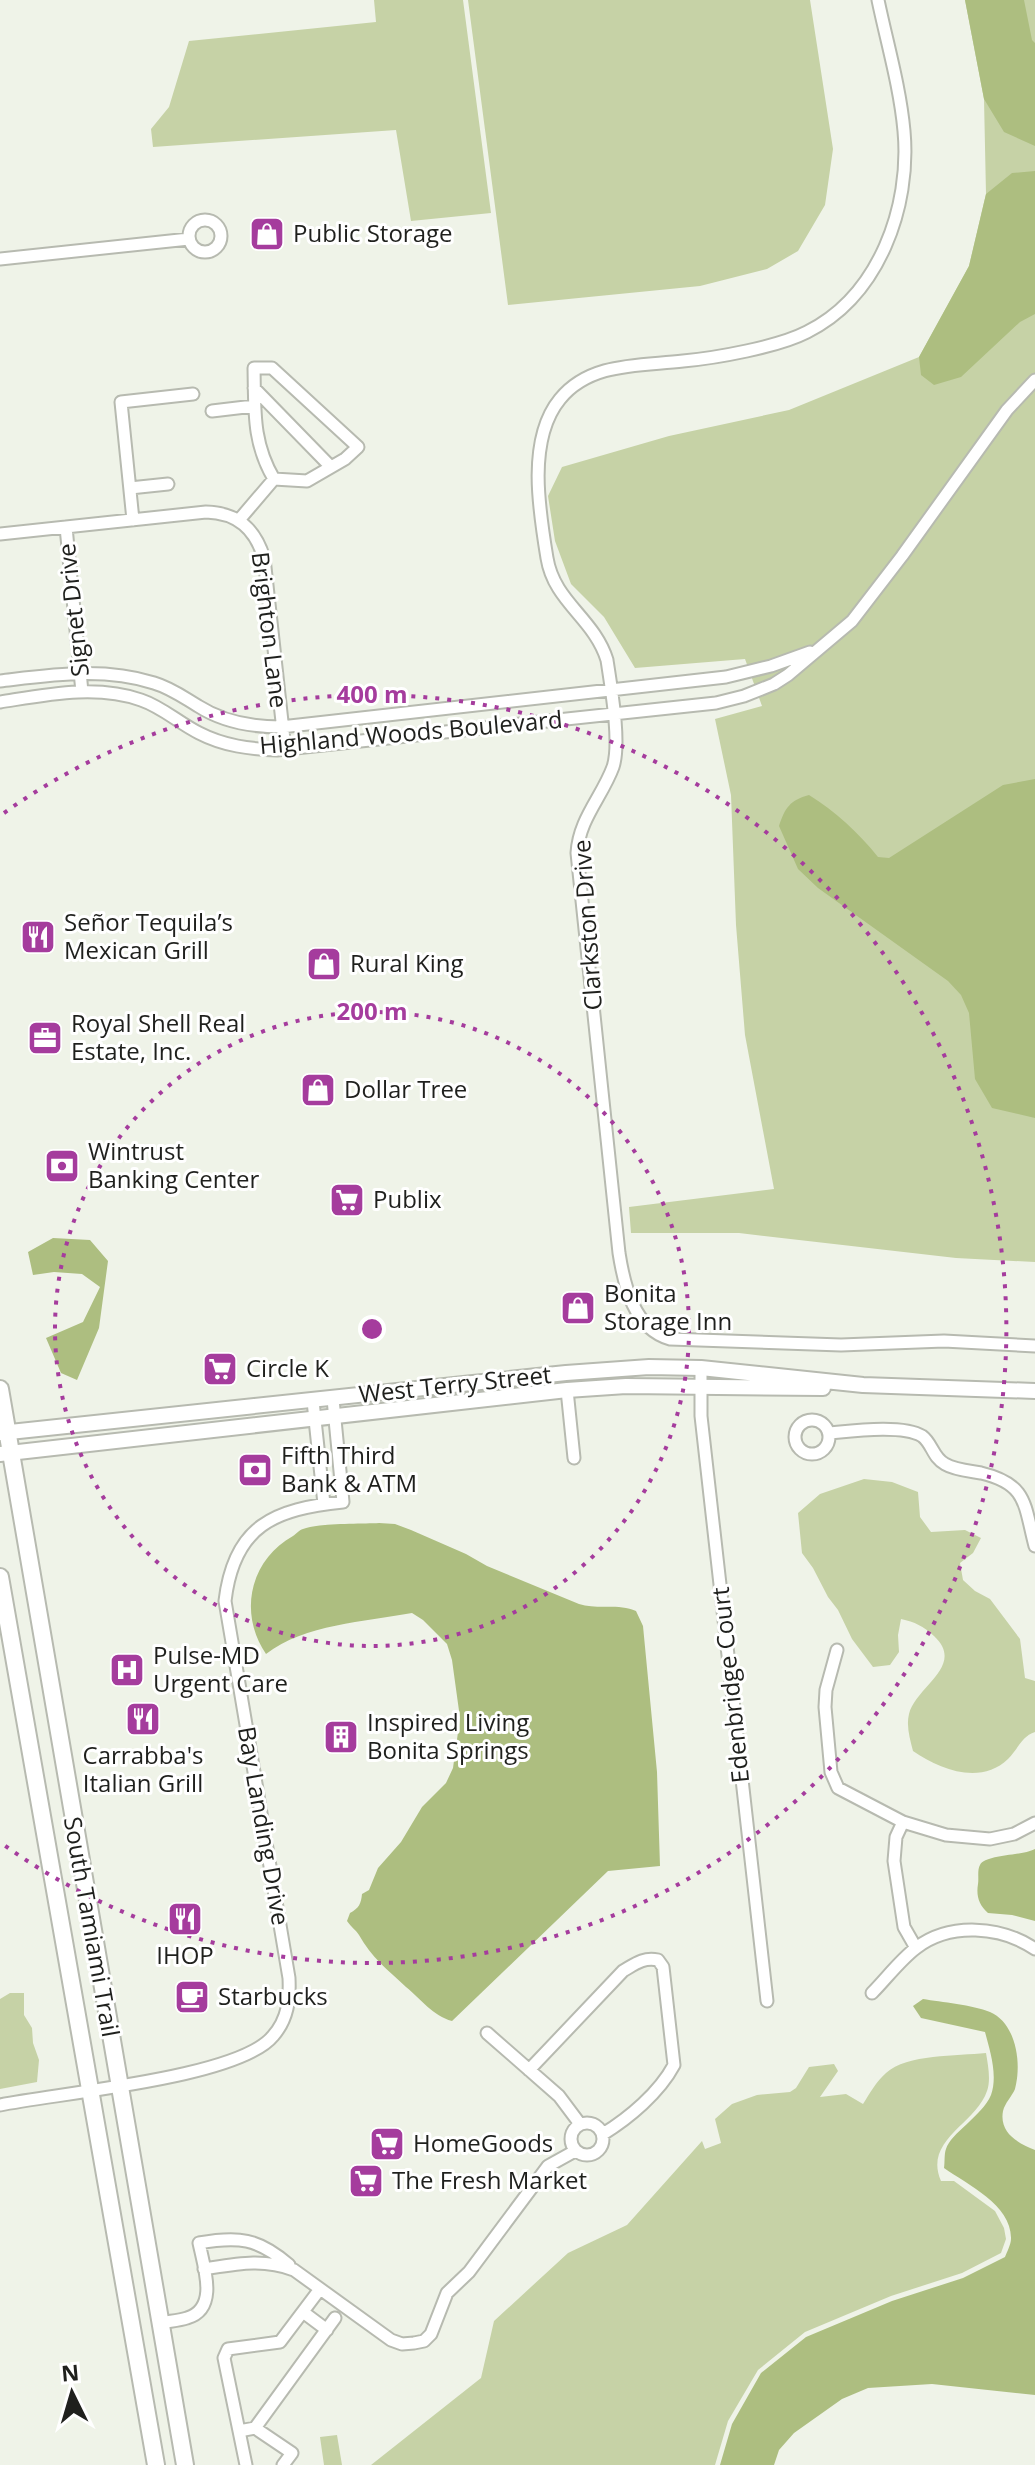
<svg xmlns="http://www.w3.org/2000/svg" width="1035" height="2465" font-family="'Open Sans',sans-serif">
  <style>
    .green { fill: #c6d2a6 }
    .water { fill: #adbe80 }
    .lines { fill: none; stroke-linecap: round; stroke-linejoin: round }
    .minor-casing { stroke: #b7bab0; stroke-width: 15 }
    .tertiary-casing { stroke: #b7bab0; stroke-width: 18 }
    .primary-casing { stroke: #b7bab0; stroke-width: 20 }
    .minor { stroke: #fff; stroke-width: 11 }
    .tertiary { stroke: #fff; stroke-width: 14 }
    .primary { stroke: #fff; stroke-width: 16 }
    .ring { fill: none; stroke: #a53c9d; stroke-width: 4; stroke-dasharray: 4 8 }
    .labels { text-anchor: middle; stroke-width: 6; stroke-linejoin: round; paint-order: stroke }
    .poi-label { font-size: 24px; fill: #1f201d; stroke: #fff; text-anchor: start }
    .street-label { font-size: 24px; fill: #1f201d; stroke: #fff }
    .centre { fill: #a53c9d; stroke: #fff; stroke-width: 4 }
    .ring-label { font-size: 24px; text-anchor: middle; font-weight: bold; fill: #a53c9d; stroke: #fff; stroke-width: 6; stroke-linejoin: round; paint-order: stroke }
  </style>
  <rect width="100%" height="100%" fill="#eff3e8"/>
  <path class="green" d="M374,0H463L491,213L411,221L396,130L153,147L151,129L169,107L189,41L376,22Z
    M468,0H810L833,149L825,205L798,251L767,269L700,286L508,305Z
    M965,0H1035V1262L956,1258L739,1233H631L629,1207L774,1189L745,1035L736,925L731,795L715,719L762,706L745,659L635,668L604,617L571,584L555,541L548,496L562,467L669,436L789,410L919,357L969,266L986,194L984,99Z
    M864,1479L892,1482L918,1492L920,1517L931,1532L965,1530L981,1538L973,1553L960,1563L963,1580L975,1591L990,1599L1020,1639L1025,1678L1035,1681V1732C1022,1736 1018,1749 1008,1759C981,1785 940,1770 913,1751C910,1739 906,1726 909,1714C916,1686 966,1666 934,1636C923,1626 915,1622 901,1619L898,1635L899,1652L890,1665L873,1667L852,1639L838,1610L828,1597L813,1568L802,1553L798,1513L820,1494Z
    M10,1993H24V2015L32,2028L33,2043L39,2060L37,2082L0,2089V1999Z
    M986,2053C988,2065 991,2080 987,2091C976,2124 923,2140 941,2181H954L995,2211L1004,2228L1006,2239L1001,2253L962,2273L891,2296L805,2332L758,2370L728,2421L715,2465H371L481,2378L494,2321L568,2253L627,2225L702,2141L705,2149L721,2143L715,2119L732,2104L757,2095L790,2092L796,2088L809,2067L834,2064L838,2071L820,2097L846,2094L863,2104C870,2093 876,2082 886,2073C907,2054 957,2056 986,2053Z
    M337,2435L342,2465H324L320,2437Z"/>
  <path class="water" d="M965,0H1024L1032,40L1035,43V146L1004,132L984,99Z
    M1035,171V314L1020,322L961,377L934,385L921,375L919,357L969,266L986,194L1012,173Z
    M1035,779V1118L992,1108L975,1079L969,1013L961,995L948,981L818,888L798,869L779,826C785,808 790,800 809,795C836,812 858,832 878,857L889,858L1003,785Z
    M53,1238L90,1240L108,1261L99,1328L77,1380L61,1373L46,1338L83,1322L100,1287L82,1274L54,1272L33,1275L28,1252Z
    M379,1523L395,1524L411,1530L466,1554L487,1566L579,1604C597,1610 619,1603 636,1611L643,1626L657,1772L660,1866L608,1871L452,2021C433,2016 421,1999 406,1987C388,1970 371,1957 359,1935C356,1930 351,1927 347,1921L350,1913C359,1908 361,1904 362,1894L369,1890L378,1868L401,1842L422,1807L446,1783L453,1768L460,1718L452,1660L447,1644L423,1620L412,1613C364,1622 305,1624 266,1654C238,1613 250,1560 293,1536C296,1534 299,1530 303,1529C317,1523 361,1524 379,1523Z
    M1035,1849V1921L1012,1915L988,1913C979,1905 976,1896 978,1884C979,1878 977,1870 980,1865C986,1854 1022,1856 1035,1849Z
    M923,1999C941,2002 973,2005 990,2012C1016,2023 1022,2063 1015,2089C1012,2096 1005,2103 1003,2111C999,2133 1018,2143 1035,2150V2395L932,2384L868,2388L842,2399L794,2433L779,2450L774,2465H720L732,2424L761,2373L806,2337L892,2301L963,2278L1005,2257C1007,2252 1011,2244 1011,2239C1012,2205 968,2185 944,2168C945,2162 944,2154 946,2149C951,2133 982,2116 991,2095C998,2075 990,2051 985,2032L921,2018L913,2006Z"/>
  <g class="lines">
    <g class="minor-casing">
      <path id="minor" d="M878,0C887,43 900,87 904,131C911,207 879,296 807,332C778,347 716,358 683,361C640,366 590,362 560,399C527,439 539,510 547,558C554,602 594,618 607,660C611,687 621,743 613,767C602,797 579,819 577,853L619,1253C624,1285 634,1329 670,1339L841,1345L944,1341L1035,1346
        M189 236a16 16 0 1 1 32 0a16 16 0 1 1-32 0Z
        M0,259L189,239
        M254,388L331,467
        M212,411L254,406
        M130,488L168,484
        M133,520L121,402L193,394
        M239,520L274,479L307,481L345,459L358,447L272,368H254C255,409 252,442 274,479
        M66,527L82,692
        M0,534L206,512C238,513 255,529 264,558L285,749
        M0,681C52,675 103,667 154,683C171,688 183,697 198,706C223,722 252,727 281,727L726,677L771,666L810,652
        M0,702C45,695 96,684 141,700C162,707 179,723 199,733C224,746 250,749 277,750L716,703L744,696L774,684L788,675L852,621L902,556L1007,410L1035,380
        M701,1368V1416L767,2001
        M567,1390L574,1458
        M313,1401L324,1504
        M795 1437a17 17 0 1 1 34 0a17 17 0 1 1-34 0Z
        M829,1433C851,1431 903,1424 922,1436C932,1443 933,1458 945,1464C955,1470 970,1471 981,1473C1028,1484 1024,1505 1035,1546
        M837,1650L826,1690L825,1707L831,1772L838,1788L903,1822L946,1835L990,1839L1014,1834L1035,1823
        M903,1822L896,1837L894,1861L904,1927L916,1948
        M872,1993C886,1979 900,1960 916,1948C950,1922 1001,1926 1035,1949
        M487,2033L559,2096L580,2124
        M529,2070L623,1971C635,1964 643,1957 658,1960L663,1967L674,2065C659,2093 629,2118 603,2134
        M0,2105C58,2093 239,2078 273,2036C288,2019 290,1999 289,1978L225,1601C234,1525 275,1509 343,1502L333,1399
        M571 2139a16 16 0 1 1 32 0a16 16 0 1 1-32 0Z
        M204,2269C236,2264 263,2258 294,2270L391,2340L402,2344L414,2343L424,2341L431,2334L447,2293L469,2272L548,2166L575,2151
        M303,2312L327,2330
        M160,2323C169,2321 178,2321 187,2318C219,2309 204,2267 199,2243C238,2236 258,2238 289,2265
        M255,2428L335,2318
        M239,2431L255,2428L292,2453L283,2465
        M246,2465L224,2358L228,2349L280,2342L320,2289"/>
    </g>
    <g class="tertiary-casing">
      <path id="tertiary" d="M0,1433L566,1373L649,1367L701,1368L863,1385L1035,1391
        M0,1454L567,1390L626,1386L823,1388"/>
    </g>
    <g class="primary-casing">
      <path id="primary" d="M0,1389L185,2465
        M0,1577L156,2465"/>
    </g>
    <use href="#minor" class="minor"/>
    <use href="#tertiary" class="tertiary"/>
    <use href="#primary" class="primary"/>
  </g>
  <g class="ring">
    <circle cx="372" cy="1329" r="317"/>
    <path d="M4 813A634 634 0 1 1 4 1845"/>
  </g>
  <defs>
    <g id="shop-square" transform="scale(1.8)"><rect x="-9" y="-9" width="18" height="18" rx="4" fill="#a53c9d" stroke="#fff"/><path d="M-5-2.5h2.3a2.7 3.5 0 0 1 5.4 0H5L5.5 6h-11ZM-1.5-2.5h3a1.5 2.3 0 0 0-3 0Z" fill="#fff"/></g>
    <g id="restaurant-square" transform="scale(1.8)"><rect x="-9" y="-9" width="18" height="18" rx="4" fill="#a53c9d" stroke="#fff"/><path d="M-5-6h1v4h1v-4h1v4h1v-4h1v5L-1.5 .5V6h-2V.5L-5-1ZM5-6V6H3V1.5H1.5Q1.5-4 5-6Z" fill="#fff"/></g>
    <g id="office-square" transform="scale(1.8)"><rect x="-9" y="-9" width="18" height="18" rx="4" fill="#a53c9d" stroke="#fff"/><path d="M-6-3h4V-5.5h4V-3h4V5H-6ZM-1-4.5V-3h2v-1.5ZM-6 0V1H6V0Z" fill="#fff"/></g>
    <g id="bank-square" transform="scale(1.8)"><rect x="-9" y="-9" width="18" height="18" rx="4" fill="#a53c9d" stroke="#fff"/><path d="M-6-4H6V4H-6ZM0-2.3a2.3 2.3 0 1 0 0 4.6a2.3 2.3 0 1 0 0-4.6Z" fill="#fff"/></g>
    <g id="supermarket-square" transform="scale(1.8)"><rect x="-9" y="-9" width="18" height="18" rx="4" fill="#a53c9d" stroke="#fff"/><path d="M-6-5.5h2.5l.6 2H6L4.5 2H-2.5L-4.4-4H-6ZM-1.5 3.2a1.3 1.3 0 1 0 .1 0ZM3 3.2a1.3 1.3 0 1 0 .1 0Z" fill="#fff"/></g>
    <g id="hospital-square" transform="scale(1.8)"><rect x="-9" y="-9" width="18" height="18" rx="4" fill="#a53c9d" stroke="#fff"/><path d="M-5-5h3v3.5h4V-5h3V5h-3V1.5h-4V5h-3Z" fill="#fff"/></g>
    <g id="building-square" transform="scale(1.8)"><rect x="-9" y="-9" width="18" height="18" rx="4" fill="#a53c9d" stroke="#fff"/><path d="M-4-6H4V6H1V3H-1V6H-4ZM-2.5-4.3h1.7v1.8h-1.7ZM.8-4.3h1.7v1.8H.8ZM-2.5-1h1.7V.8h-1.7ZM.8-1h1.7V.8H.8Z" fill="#fff"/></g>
    <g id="cafe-square" transform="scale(1.8)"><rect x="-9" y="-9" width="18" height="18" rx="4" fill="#a53c9d" stroke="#fff"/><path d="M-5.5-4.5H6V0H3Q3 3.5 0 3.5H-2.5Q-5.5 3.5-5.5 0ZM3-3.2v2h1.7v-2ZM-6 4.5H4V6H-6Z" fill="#fff"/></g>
  </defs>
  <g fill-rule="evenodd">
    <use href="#shop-square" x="267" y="234"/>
    <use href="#restaurant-square" x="38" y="937"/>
    <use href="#shop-square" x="324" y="964"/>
    <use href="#office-square" x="45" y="1038"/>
    <use href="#shop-square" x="318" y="1090"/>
    <use href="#bank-square" x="62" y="1166"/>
    <use href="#supermarket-square" x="347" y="1200"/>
    <use href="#shop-square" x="578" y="1308"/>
    <use href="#supermarket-square" x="220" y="1369"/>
    <use href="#bank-square" x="255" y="1470"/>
    <use href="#hospital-square" x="127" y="1670"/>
    <use href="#restaurant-square" x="143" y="1719"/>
    <use href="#building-square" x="341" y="1737"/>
    <use href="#restaurant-square" x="185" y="1919"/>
    <use href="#cafe-square" x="192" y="1997"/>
    <use href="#supermarket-square" x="387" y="2144"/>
    <use href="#supermarket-square" x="366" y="2181"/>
  </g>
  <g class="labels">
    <g class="poi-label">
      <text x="293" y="242">Public Storage</text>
      <text x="64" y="931">Señor Tequila’s<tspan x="64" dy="28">Mexican Grill</tspan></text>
      <text x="350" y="972">Rural King</text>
      <text x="71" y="1032">Royal Shell Real<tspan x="71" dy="28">Estate, Inc.</tspan></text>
      <text x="344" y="1098">Dollar Tree</text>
      <text x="88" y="1160">Wintrust<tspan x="88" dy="28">Banking Center</tspan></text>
      <text x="373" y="1208">Publix</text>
      <text x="604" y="1302">Bonita<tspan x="604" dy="28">Storage Inn</tspan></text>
      <text x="246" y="1377">Circle K</text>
      <text x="281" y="1464">Fifth Third<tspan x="281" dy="28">Bank &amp; ATM</tspan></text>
      <text x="153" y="1664">Pulse-MD<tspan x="153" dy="28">Urgent Care</tspan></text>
      <text x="367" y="1731">Inspired Living<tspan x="367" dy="28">Bonita Springs</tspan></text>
      <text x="143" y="1764" text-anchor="middle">Carrabba's<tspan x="143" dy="28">Italian Grill</tspan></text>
      <text x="185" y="1964" text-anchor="middle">IHOP</text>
      <text x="218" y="2005">Starbucks</text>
      <text x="413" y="2152">HomeGoods</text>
      <text x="392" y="2189">The Fresh Market</text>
    </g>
    <g class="street-label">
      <text transform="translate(74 610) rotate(-96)" y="8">Signet Drive</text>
      <text transform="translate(269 630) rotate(83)" y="8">Brighton Lane</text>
      <text transform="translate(411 733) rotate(-5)" y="8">Highland Woods Boulevard</text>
      <text transform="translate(588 925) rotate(-94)" y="8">Clarkston Drive</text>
      <text transform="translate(455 1385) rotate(-6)" y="8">West Terry Street</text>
      <text transform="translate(731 1685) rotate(-96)" y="8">Edenbridge Court</text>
      <text transform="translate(263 1826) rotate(80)" y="8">Bay Landing Drive</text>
      <text transform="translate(91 1927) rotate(80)" y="8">South Tamiami Trail</text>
    </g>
  </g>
  <circle cx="372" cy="1329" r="12" class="centre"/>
  <g class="ring-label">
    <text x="372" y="703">400 m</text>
    <text x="372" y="1020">200 m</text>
  </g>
  <g transform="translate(72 2393) rotate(355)" stroke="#ffffff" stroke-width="6" paint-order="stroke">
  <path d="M0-6L14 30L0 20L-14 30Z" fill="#1f201d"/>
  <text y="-12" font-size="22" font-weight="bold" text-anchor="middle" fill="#1f201d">N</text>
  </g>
</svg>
